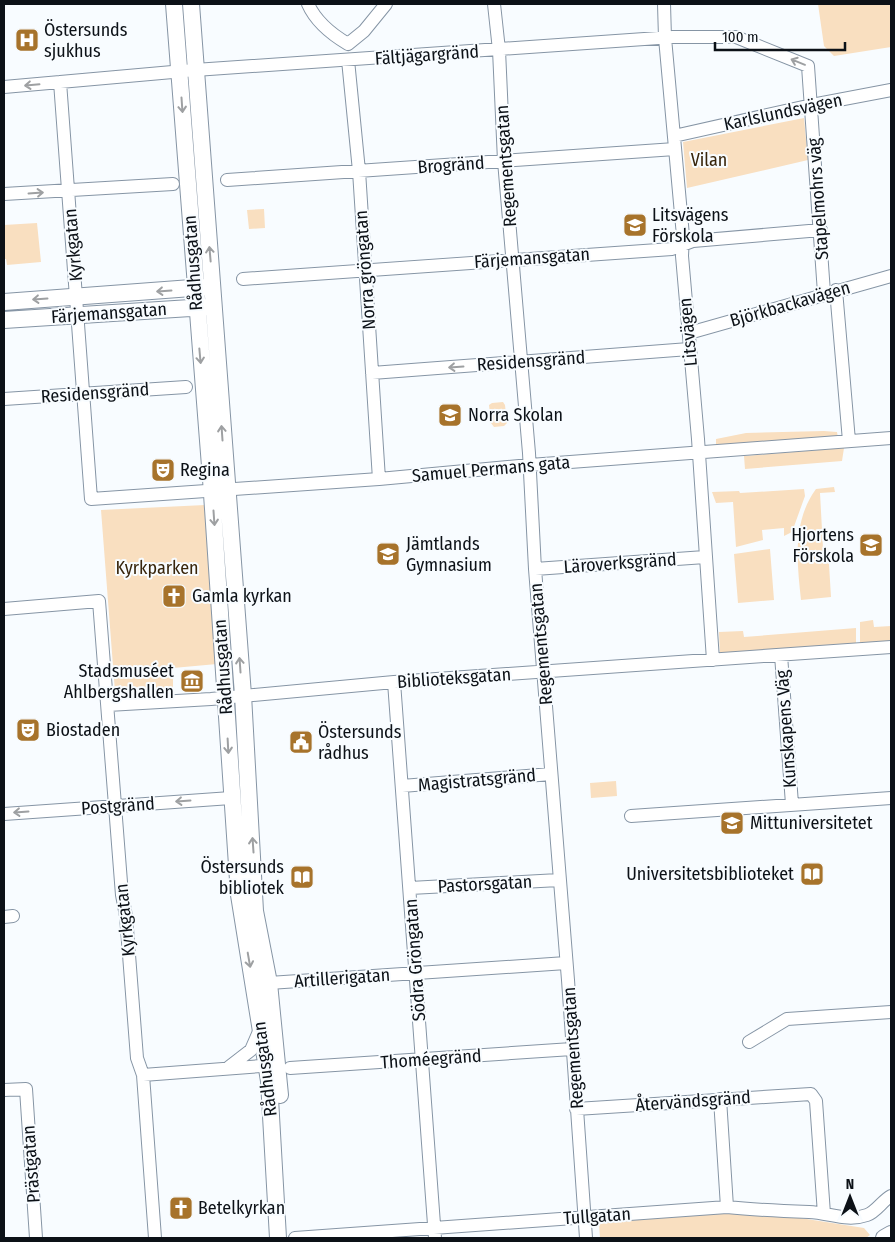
<svg xmlns="http://www.w3.org/2000/svg" width="895" height="1242" font-family="'Fira Sans Condensed',sans-serif">
  <style>
    .green { fill: #f9dfc0 }
    .lines { fill: none; stroke-linecap: round; stroke-linejoin: round }
    .minor-casing { stroke: #8695a5; stroke-width: 14 }
    .major-casing { stroke: #8695a5; stroke-width: 18 }
    .minor { stroke: #fff; stroke-width: 12 }
    .major { stroke: #fff; stroke-width: 16 }
    .oneway { stroke: #9ea0a2 }
    .labels { text-anchor: middle; stroke-width: 4; stroke-linejoin: round; paint-order: stroke }
    .poi-label { font-size: 18px; fill: #0c1117; stroke: #f8fcff; text-anchor: start }
    .street-label { font-size: 18px; fill: #0c1117; stroke: #f8fcff }
    .park-label { font-size: 18px; fill: #38250b; stroke: #f8fcff }
  </style>
  <rect width="100%" height="100%" fill="#f8fcff"/>
  <path class="green" d="M818,4H891V47L834,56L824,46Z
    M804,118L808,160L687,188L683,142Z
    M264,209L265,228L249,229L247,210Z
    M37,223L41,262L7,265L6,259H4V225Z
    M503,402L505,405L507,423L504,426L494,427L491,423L489,405L492,403Z
    M824,431L837,432L838,438L716,446V439L746,433Z
    M844,448L842,461L745,469L744,456Z
    M834,487L835,492L820,493L823,548H828L831,597L801,600C797,562 792,522 816,489Z
    M804,489L805,496L792,532L784,536V528L762,530L763,540L736,547L733,502L716,503L712,492L739,491L740,493Z
    M205,505L217,664L173,668V689L115,692L101,510Z
    M770,549L774,600L738,603L734,554Z
    M873,620L874,627L891,626V643L860,645V622Z
    M856,628V644L720,656L719,632L743,631L744,637Z
    M616,781L617,796L591,798L590,783Z
    M728,1213L794,1217L864,1228L870,1235L866,1238H600L599,1223Z"/>
  <g class="lines">
    <g class="minor-casing">
      <path id="minor" d="M308,4C316,22 331,34 348,44L364,31L386,4
        M494,4L499,50L504,161L529,453L535,569L568,980L586,1238
        M664,4L665,38L683,236L682,256L698,439L713,660
        M348,60L359,171L379,479
        M60,82L91,499L379,479L530,465L891,438
        M4,87L195,70L673,37H736L808,66L824,293
        M674,136L812,105L891,90
        M227,180L675,149
        M4,194L173,184
        M243,279L672,249L693,241L821,230
        M836,290L849,441
        M689,333L891,276
        M372,373L689,349
        M4,399L186,387
        M535,569L705,557
        M4,609L99,601L122,895L126,916L137,1058L143,1075L155,1238
        M781,655L792,804
        M394,682L435,1238
        M108,705L211,699L394,682L891,647
        M402,786L551,774
        M4,814L231,798
        M631,816L891,798
        M410,888L559,880
        M4,917L13,916
        M269,983L566,963
        M749,1042L787,1019L891,1012
        M229,1067L251,1050L261,1027
        M290,1068L572,1049
        M143,1075L275,1065
        M4,1090L26,1089L36,1238
        M720,1099L727,1207
        M576,1109L811,1094L816,1101L824,1214
        M295,1238L727,1207C755,1210 782,1211 809,1212C830,1213 847,1222 867,1215C876,1212 883,1200 891,1196"/>
    </g>
    <g class="major-casing">
      <path id="major" d="M174,4L211,479L239,895L269,1081L278,1238
        M191,4L243,695L255,911L269,983L280,1095
        M4,302L205,287
        M4,320L206,307
        M884,1238L891,1234"/>
    </g>
    <use href="#minor" class="minor"/>
    <use href="#major" class="major"/>
  </g>
  <defs><path id="oneway-shaft" d="M-6 0H5M1.5-3L5.5 0L1.5 3" fill="none" stroke-width="1.6" stroke-linecap="round" stroke-linejoin="round" transform="scale(1.25)"/></defs>
  <g class="oneway">
    <use href="#oneway-shaft" transform="translate(798 62) rotate(-158)"/>
    <use href="#oneway-shaft" transform="translate(32 85) rotate(175)"/>
    <use href="#oneway-shaft" transform="translate(182 105) rotate(86)"/>
    <use href="#oneway-shaft" transform="translate(36 193) rotate(-4)"/>
    <use href="#oneway-shaft" transform="translate(210 254) rotate(-95)"/>
    <use href="#oneway-shaft" transform="translate(164 291) rotate(176)"/>
    <use href="#oneway-shaft" transform="translate(40 299) rotate(176)"/>
    <use href="#oneway-shaft" transform="translate(200 356) rotate(85)"/>
    <use href="#oneway-shaft" transform="translate(456 367) rotate(176)"/>
    <use href="#oneway-shaft" transform="translate(222 433) rotate(-94)"/>
    <use href="#oneway-shaft" transform="translate(214 518) rotate(86)"/>
    <use href="#oneway-shaft" transform="translate(240 665) rotate(-94)"/>
    <use href="#oneway-shaft" transform="translate(228 746) rotate(87)"/>
    <use href="#oneway-shaft" transform="translate(183 801) rotate(176)"/>
    <use href="#oneway-shaft" transform="translate(21 812) rotate(176)"/>
    <use href="#oneway-shaft" transform="translate(253 845) rotate(-94)"/>
    <use href="#oneway-shaft" transform="translate(249 960) rotate(80)"/>
  </g>
  <defs>
    <g id="hospital-square" transform="scale(1.25)"><rect x="-9" y="-9" width="18" height="18" rx="4" fill="#a7732b" stroke="#f8fcff"/><path d="M-5-5h3v3.5h4V-5h3V5h-3V1.5h-4V5h-3Z" fill="#fff"/></g>
    <g id="school-square" transform="scale(1.25)"><rect x="-9" y="-9" width="18" height="18" rx="4" fill="#a7732b" stroke="#f8fcff"/><path d="M0-5L7-2L0 1L-7-2ZM-4 1L0 2.5L4 1V4Q0 6-4 4Z" fill="#fff"/></g>
    <g id="theatre-square" transform="scale(1.25)"><rect x="-9" y="-9" width="18" height="18" rx="4" fill="#a7732b" stroke="#f8fcff"/><path d="M-5-5.5Q0-4 5-5.5V0Q5 5 0 6Q-5 5-5 0ZM-3.3-2.5H-1v1.5H-3.3ZM1-2.5H3.3v1.5H1ZM-2.8 1Q0 5.5 2.8 1Z" fill="#fff"/></g>
    <g id="church-square" transform="scale(1.25)"><rect x="-9" y="-9" width="18" height="18" rx="4" fill="#a7732b" stroke="#f8fcff"/><path d="M-1.2-6h2.4v3.5h3.3v2.4h-3.3V6h-2.4V-.1h-3.3v-2.4h3.3Z" fill="#fff"/></g>
    <g id="museum-square" transform="scale(1.25)"><rect x="-9" y="-9" width="18" height="18" rx="4" fill="#a7732b" stroke="#f8fcff"/><path d="M0-6L6-3V-2H-6V-3ZM-5-1h2V3h-2ZM-1-1h2V3h-2ZM3-1h2V3H3ZM-6 4H6V6H-6Z" fill="#fff"/></g>
    <g id="civic-square" transform="scale(1.25)"><rect x="-9" y="-9" width="18" height="18" rx="4" fill="#a7732b" stroke="#f8fcff"/><path d="M-.6-6.5H3V-4.5H.6V-3L4-1V1h2V6H-6V1h2V-1L-.6-3ZM-1.2 2.5V6h2.4V2.5Z" fill="#fff"/></g>
    <g id="university-square" transform="scale(1.25)"><rect x="-9" y="-9" width="18" height="18" rx="4" fill="#a7732b" stroke="#f8fcff"/><path d="M0-5L7-2L0 1L-7-2ZM-4 1L0 2.5L4 1V4Q0 6-4 4Z" fill="#fff"/></g>
    <g id="library-square" transform="scale(1.25)"><rect x="-9" y="-9" width="18" height="18" rx="4" fill="#a7732b" stroke="#f8fcff"/><path d="M-6-4Q-3-5.5-.7-3.5V5Q-3 3-6 4ZM6-4Q3-5.5 .7-3.5V5Q3 3 6 4Z" fill="#fff"/></g>
  </defs>
  <g fill-rule="evenodd">
    <use href="#hospital-square" x="27" y="40"/>
    <use href="#school-square" x="635" y="225"/>
    <use href="#school-square" x="450" y="415"/>
    <use href="#theatre-square" x="163" y="470"/>
    <use href="#school-square" x="871" y="545"/>
    <use href="#school-square" x="388" y="554"/>
    <use href="#church-square" x="174" y="596"/>
    <use href="#museum-square" x="192" y="681"/>
    <use href="#theatre-square" x="28" y="730"/>
    <use href="#civic-square" x="301" y="742"/>
    <use href="#university-square" x="732" y="823"/>
    <use href="#library-square" x="812" y="874"/>
    <use href="#library-square" x="302" y="877"/>
    <use href="#church-square" x="181" y="1208"/>
  </g>
  <g class="labels">
    <g class="poi-label">
      <text x="44" y="36">Östersunds<tspan x="44" dy="21">sjukhus</tspan></text>
      <text x="652" y="221">Litsvägens<tspan x="652" dy="21">Förskola</tspan></text>
      <text x="468" y="421">Norra Skolan</text>
      <text x="180" y="476">Regina</text>
      <text x="854" y="541" text-anchor="end">Hjortens<tspan x="854" dy="21">Förskola</tspan></text>
      <text x="406" y="550">Jämtlands<tspan x="406" dy="21">Gymnasium</tspan></text>
      <text x="192" y="602">Gamla kyrkan</text>
      <text x="174" y="677" text-anchor="end">Stadsmuséet<tspan x="174" dy="21">Ahlbergshallen</tspan></text>
      <text x="46" y="736">Biostaden</text>
      <text x="318" y="738">Östersunds<tspan x="318" dy="21">rådhus</tspan></text>
      <text x="750" y="829">Mittuniversitetet</text>
      <text x="284" y="873" text-anchor="end">Östersunds<tspan x="284" dy="21">bibliotek</tspan></text>
      <text x="794" y="880" text-anchor="end">Universitetsbiblioteket</text>
      <text x="198" y="1214">Betelkyrkan</text>
    </g>
    <g class="street-label">
      <text transform="translate(427 55) rotate(-4)" y="6">Fältjägargränd</text>
      <text transform="translate(783 112) rotate(-12)" y="6">Karlslundsvägen</text>
      <text transform="translate(451 165) rotate(-4)" y="6">Brogränd</text>
      <text transform="translate(506 166) rotate(-94)" y="6">Regementsgatan</text>
      <text transform="translate(818 199) rotate(-94)" y="6">Stapelmohrs väg</text>
      <text transform="translate(73 245) rotate(-95)" y="6">Kyrkgatan</text>
      <text transform="translate(532 258) rotate(-4)" y="6">Färjemansgatan</text>
      <text transform="translate(193 263) rotate(-94)" y="6">Rådhusgatan</text>
      <text transform="translate(365 270) rotate(-94)" y="6">Norra gröngatan</text>
      <text transform="translate(790 304) rotate(-16)" y="6">Björkbackavägen</text>
      <text transform="translate(109 313) rotate(-4)" y="6">Färjemansgatan</text>
      <text transform="translate(688 332) rotate(-95)" y="6">Litsvägen</text>
      <text transform="translate(531 361) rotate(-4)" y="6">Residensgränd</text>
      <text transform="translate(95 393) rotate(-4)" y="6">Residensgränd</text>
      <text transform="translate(491 469) rotate(-5)" y="6">Samuel Permans gata</text>
      <text transform="translate(620 563) rotate(-4)" y="6">Läroverksgränd</text>
      <text transform="translate(541 644) rotate(-95)" y="6">Regementsgatan</text>
      <text transform="translate(223 667) rotate(-94)" y="6">Rådhusgatan</text>
      <text transform="translate(454 678) rotate(-4)" y="6">Biblioteksgatan</text>
      <text transform="translate(786 729) rotate(-94)" y="6">Kunskapens Väg</text>
      <text transform="translate(477 780) rotate(-5)" y="6">Magistratsgränd</text>
      <text transform="translate(118 806) rotate(-4)" y="6">Postgränd</text>
      <text transform="translate(485 884) rotate(-3)" y="6">Pastorsgatan</text>
      <text transform="translate(125 920) rotate(-96)" y="6">Kyrkgatan</text>
      <text transform="translate(415 960) rotate(-94)" y="6">Södra Gröngatan</text>
      <text transform="translate(342 978) rotate(-4)" y="6">Artillerigatan</text>
      <text transform="translate(573 1048) rotate(-94)" y="6">Regementsgatan</text>
      <text transform="translate(431 1059) rotate(-4)" y="6">Thoméegränd</text>
      <text transform="translate(265 1069) rotate(-97)" y="6">Rådhusgatan</text>
      <text transform="translate(693 1101) rotate(-4)" y="6">Återvändsgränd</text>
      <text transform="translate(31 1164) rotate(-94)" y="6">Prästgatan</text>
      <text transform="translate(597 1216) rotate(-4)" y="6">Tullgatan</text>
    </g>
    <g class="park-label">
      <text x="709" y="166">Vilan</text>
      <text x="157" y="574">Kyrkparken</text>
    </g>
  </g>
  <rect width="895" height="1242" fill="none" stroke="#0c1117" stroke-width="10"/>
  <g transform="translate(850 1197)" stroke="#f8fcff" stroke-width="4" paint-order="stroke">
  <path d="M0-4L9 19L0 12L-9 19Z" fill="#0c1117"/>
  <text y="-8" font-size="14" font-weight="bold" text-anchor="middle" fill="#0c1117">N</text>
  </g>
  <path d="M715 42v8h130v-8" fill="none" stroke="#0c1117" stroke-width="2.5"/>
  <text x="722" y="42" font-size="15" fill="#0c1117" stroke="#f8fcff" stroke-width="4" paint-order="stroke">100 m</text>
</svg>
